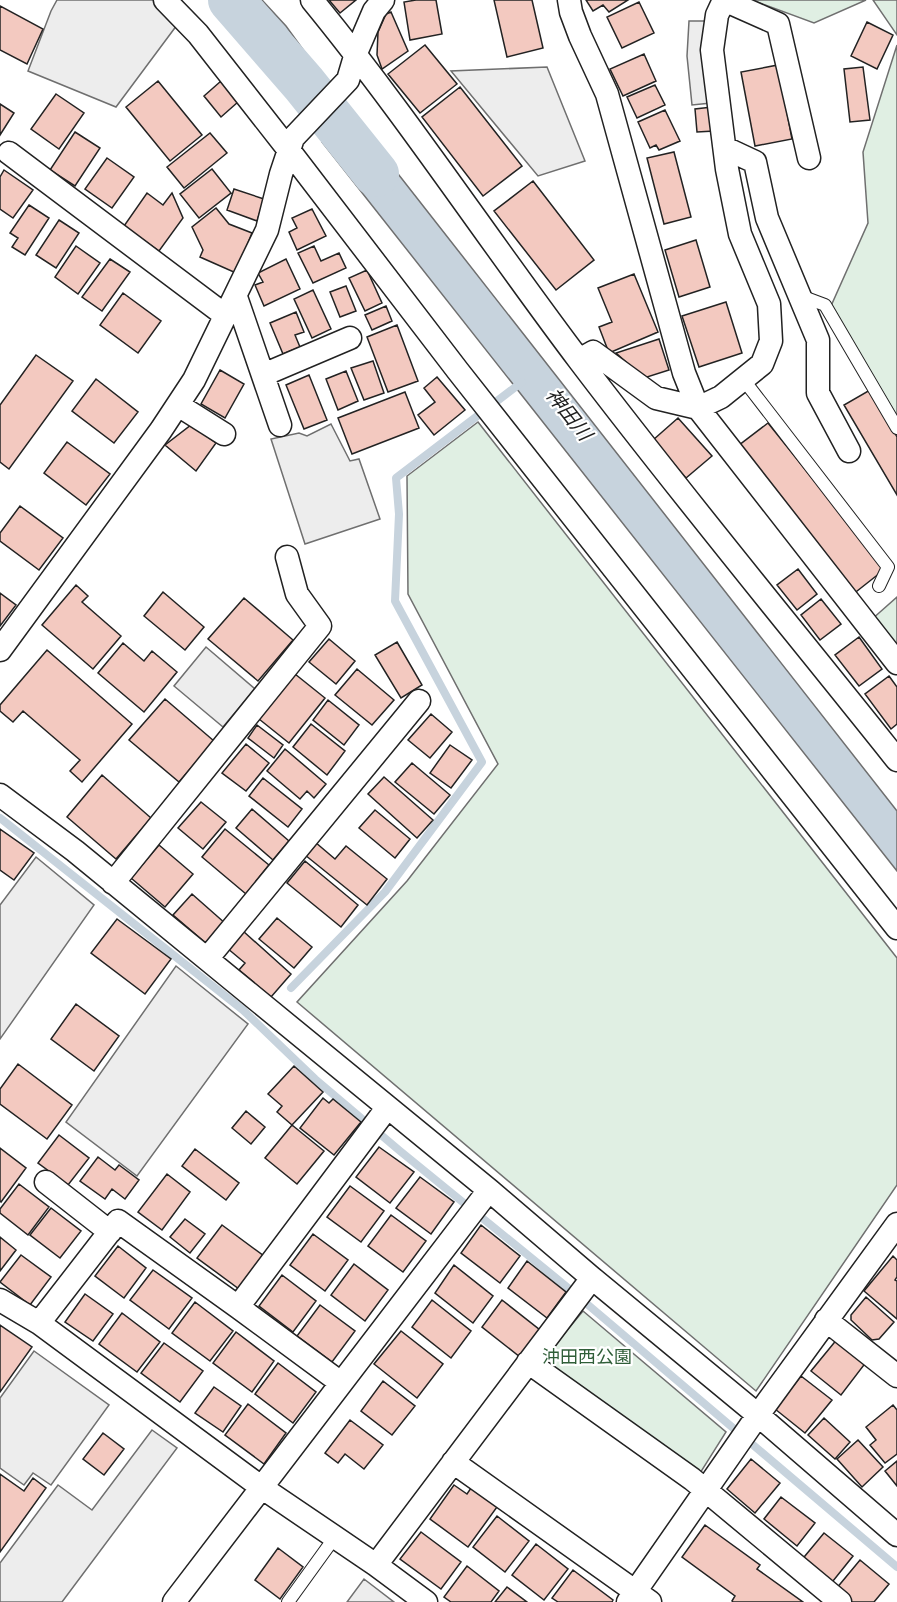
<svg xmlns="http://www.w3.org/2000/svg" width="897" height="1602" font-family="'Exo 2','Noto Sans JP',sans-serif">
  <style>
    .green { fill: #e0efe3; stroke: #6f6f6f; stroke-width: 1.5 }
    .parking { fill: #ededed; stroke: #6f6f6f; stroke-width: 1.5 }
    .water { fill: #c7d3dd; stroke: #6f6f6f; stroke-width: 1.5 }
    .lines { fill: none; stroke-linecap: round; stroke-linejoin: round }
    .stream { stroke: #c7d3dd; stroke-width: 8 }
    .river { stroke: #c7d3dd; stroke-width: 46 }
    .building { fill: #f3c9c0; stroke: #222; stroke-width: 1.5 }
    .service-casing { stroke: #222; stroke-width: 14 }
    .minor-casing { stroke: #222; stroke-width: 25 }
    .service { stroke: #fff; stroke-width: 12 }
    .minor { stroke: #fff; stroke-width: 22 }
    .labels { text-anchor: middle; stroke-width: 4.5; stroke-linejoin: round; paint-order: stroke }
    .park-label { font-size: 18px; fill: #2f5e38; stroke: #fff }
    .water-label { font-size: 20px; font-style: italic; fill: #222; stroke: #fff }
  </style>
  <rect width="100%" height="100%" fill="#fff"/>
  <path class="green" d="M752,0H866L814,23Z
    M873,0H897V35Z
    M897,45V416L831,306L868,223L863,152Z
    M478,422L897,958V1185L756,1391L297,1002L407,881L498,764L408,594L407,476Z
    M897,597V653L871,620Z
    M583,1311L726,1432L697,1478L540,1363Z"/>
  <path class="parking" d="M57,0H153L177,25L116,107L28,71L51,11Z
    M689,21H707L711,103L692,105L687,56Z
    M547,67L585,161L538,176L451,71Z
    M331,424L350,461L359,459L380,519L305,544L271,439L299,433L307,436Z
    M206,647L255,689L223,727L174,686Z
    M36,857L94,905L0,1039V905Z
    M176,966L248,1024L137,1176L66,1122Z
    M34,1351L109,1405L51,1485L33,1473L24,1485L0,1468V1398Z
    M152,1430L177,1448L62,1602H0V1563L58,1485L92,1510Z
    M364,1579L394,1602H347Z"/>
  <path class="water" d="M210,0H262L286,26L320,73L298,103Z
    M348,110L897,811V871L322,142Z"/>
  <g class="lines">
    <path class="stream" d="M0,818L243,1010L315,1079L400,1151L567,1287L897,1567
      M291,988L385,892L482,762L395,601L399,514L396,478L522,382"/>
    <path class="river" d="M231,0L304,84L376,174"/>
  </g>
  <path class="building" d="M329,0H356L340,13Z
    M416,0H436L442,34L410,40L404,2Z
    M494,0H532L543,48L507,57Z
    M586,0H628L609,12L603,5L593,11Z
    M639,2L654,33L622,48L607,17Z
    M0,6L43,29L27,64L0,50Z
    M391,12L408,51L382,69L377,55L378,32L386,14Z
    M867,22L893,35L877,69L851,56Z
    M425,45L457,84L420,113L388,74Z
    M644,54L656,81L623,96L610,69Z
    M778,65L792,139L755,146L741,72Z
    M863,67L870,120L850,122L844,69Z
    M158,81L202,135L170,161L126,107Z
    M221,81L238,102L221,117L204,96Z
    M655,85L665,105L637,118L627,97Z
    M460,87L522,166L483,196L422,117Z
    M56,94L84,113L59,149L31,129Z
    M0,104L14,113L0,135Z
    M712,107L714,131L697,132L695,109Z
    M665,110L680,141L659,150L656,145L650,148L638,122Z
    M75,132L100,148L75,186L50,170Z
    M210,133L227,153L184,188L167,167Z
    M674,152L691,217L664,224L647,158Z
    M107,158L134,177L112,208L85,189Z
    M212,169L231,193L199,218L180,194Z
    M4,170L33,190L13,218L0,209V177Z
    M533,181L594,260L556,290L494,211Z
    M234,189L264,199L257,221L227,210Z
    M147,193L163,205L172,193L183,218L159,251L124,226Z
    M29,205L49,218L25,255L12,247L18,238L10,233Z
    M216,208L229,224L252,233L236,273L200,257L203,250L192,227Z
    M312,209L326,236L297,250L289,232L297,228L292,218Z
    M59,220L79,233L56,268L36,255Z
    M696,240L710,287L679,297L665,250Z
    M76,246L100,263L78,294L55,277Z
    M314,246L321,261L339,253L346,268L313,283L298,253Z
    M110,259L130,272L102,311L82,297Z
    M286,259L300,289L264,306L255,285L263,282L258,273Z
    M367,270L382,303L365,311L349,278Z
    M634,274L658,332L609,353L599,327L612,322L598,288Z
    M346,286L356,311L340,317L330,292Z
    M313,290L331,329L312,338L294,299Z
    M123,293L161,321L138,353L100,325Z
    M726,302L742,353L699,367L682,316Z
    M386,306L392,321L372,330L365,315Z
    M296,312L304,332L295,335L300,347L283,354L270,323Z
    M397,325L418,381L388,392L367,337Z
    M659,339L669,370L644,378L616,353Z
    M36,355L73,381L9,469L0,462V405Z
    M373,361L384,393L364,400L351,368Z
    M220,370L244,384L225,418L201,404Z
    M346,371L358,401L338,410L326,379Z
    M309,375L327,420L304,429L286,385Z
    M437,377L465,410L434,435L418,415L435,402L424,388Z
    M96,379L138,412L114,443L72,411Z
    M870,390L897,437V495L844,405Z
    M405,392L419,428L352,454L338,418Z
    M678,418L712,456L686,478L653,440Z
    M768,423L885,569L852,595L734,449Z
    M191,425L216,443L196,471L165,445Z
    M67,442L110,474L86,505L44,473Z
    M20,506L63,538L39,570L0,541V533Z
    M798,569L817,594L797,610L777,585Z
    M76,585L88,596L82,602L121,636L93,669L42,625Z
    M163,592L204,627L185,650L144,616Z
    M0,593L16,605L0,626Z
    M244,598L293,640L258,681L208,639Z
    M821,599L841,624L820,640L801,615Z
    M859,637L882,669L859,686L835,655Z
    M329,639L355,661L336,684L309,662Z
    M397,642L422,685L401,698L375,655Z
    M123,643L144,661L152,651L177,672L144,712L98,673Z
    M47,650L132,724L82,782L70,771L80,760L23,711L13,722L0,711V705Z
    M357,669L394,700L372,725L335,695Z
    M295,674L325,698L289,743L259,719Z
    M889,676L897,687V724L891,729L865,694Z
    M165,699L214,741L179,782L129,740Z
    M328,700L359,725L344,745L313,720Z
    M431,714L452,732L430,758L408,740Z
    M311,724L345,751L327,775L293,747Z
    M257,725L283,745L274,758L248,738Z
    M246,744L269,763L246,791L222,773Z
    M450,745L472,760L451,788L430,773Z
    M285,749L326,784L314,798L307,791L300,799L267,771Z
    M412,763L450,795L434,814L395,782Z
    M102,775L151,818L116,859L67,817Z
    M384,777L433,820L417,838L368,794Z
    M263,778L302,809L288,827L249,796Z
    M201,802L226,822L203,849L178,828Z
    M252,809L289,841L273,860L236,828Z
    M375,810L410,839L395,858L359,828Z
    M0,829L34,853L14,880L0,870Z
    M225,829L269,865L246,894L202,857Z
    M315,842L335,859L346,846L387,879L367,905L305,855Z
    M159,845L193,874L165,907L131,878Z
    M305,861L358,905L341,927L287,883Z
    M192,894L226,924L208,945L173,915Z
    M277,918L312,947L294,968L259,939Z
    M117,919L171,959L145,994L91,953Z
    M243,931L291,974L271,997L239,970L245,963L227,948Z
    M76,1004L119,1036L94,1071L51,1039Z
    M18,1064L72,1105L47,1139L0,1104V1089Z
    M294,1066L323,1092L292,1125L277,1112L282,1106L268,1094Z
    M323,1098L329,1103L333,1099L361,1122L334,1155L300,1128Z
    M246,1111L265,1127L251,1144L232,1128Z
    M292,1125L324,1151L297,1184L265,1158Z
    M59,1135L89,1158L68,1185L38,1163Z
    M379,1147L414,1172L390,1203L356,1177Z
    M0,1148L26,1168L1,1202L0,1201Z
    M195,1149L239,1183L226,1200L182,1166Z
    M98,1157L115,1170L119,1165L139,1180L125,1199L112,1189L105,1199L80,1181Z
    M167,1174L190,1192L162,1230L138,1212Z
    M420,1177L454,1202L431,1234L396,1208Z
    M19,1184L49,1207L28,1235L0,1213V1209Z
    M350,1186L384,1211L361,1242L327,1217Z
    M51,1208L81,1231L60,1258L30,1235Z
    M391,1215L426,1241L403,1272L368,1246Z
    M185,1219L205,1234L190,1253L170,1237Z
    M222,1225L264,1256L239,1289L197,1258Z
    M481,1225L520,1256L500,1283L461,1253Z
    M313,1234L348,1260L325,1291L290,1265Z
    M0,1237L16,1250L0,1271Z
    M118,1246L146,1268L124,1298L95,1276Z
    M21,1255L51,1277L30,1305L0,1282Z
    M893,1256L897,1260V1277L895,1280L897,1281V1319L864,1291Z
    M527,1261L566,1292L547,1318L508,1288Z
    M354,1264L388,1290L365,1321L331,1295Z
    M454,1265L493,1296L473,1323L435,1293Z
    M153,1270L192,1298L169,1329L130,1300Z
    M282,1275L316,1301L293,1332L259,1306Z
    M85,1294L113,1314L93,1341L65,1322Z
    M866,1297L894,1322L879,1339L872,1340L851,1320V1315Z
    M432,1300L471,1331L451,1358L412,1327Z
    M502,1300L540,1330L520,1357L482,1327Z
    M195,1302L233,1331L210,1361L172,1333Z
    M320,1305L355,1331L332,1362L297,1336Z
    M122,1313L160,1342L137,1372L99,1344Z
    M0,1325L32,1347L0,1392Z
    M401,1331L443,1364L417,1398L374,1364Z
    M236,1332L274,1361L252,1392L213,1363Z
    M838,1338L867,1361L841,1395L811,1371Z
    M164,1343L203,1371L180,1402L141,1373Z
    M278,1363L316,1392L293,1423L255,1394Z
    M801,1376L832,1400L805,1433L775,1409Z
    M383,1381L415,1406L392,1435L361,1411Z
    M214,1387L241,1406L223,1432L195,1413Z
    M248,1404L286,1433L264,1464L225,1435Z
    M893,1405L897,1410V1454L885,1463L870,1445L876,1440L866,1427Z
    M824,1418L850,1442L835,1459L808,1435Z
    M350,1420L383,1445L364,1469L345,1454L338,1463L325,1453Z
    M103,1433L124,1449L104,1475L83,1459Z
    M858,1440L883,1467L862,1487L837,1459Z
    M751,1459L780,1483L755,1513L727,1489Z
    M897,1461V1486L885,1471Z
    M0,1474L24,1491L33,1478L46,1488L0,1552Z
    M454,1485L467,1494L471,1488L497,1507L468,1547L430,1519Z
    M781,1497L815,1523L797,1546L764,1519Z
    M497,1516L529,1541L505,1572L473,1547Z
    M705,1525L760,1565L757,1569L803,1602H733L732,1601L735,1596L682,1557Z
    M421,1532L461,1562L441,1589L400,1559Z
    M824,1533L853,1556L829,1586L800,1562Z
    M536,1544L568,1569L544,1600L512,1575Z
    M278,1548L303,1567L280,1599L255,1580Z
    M860,1560L889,1584L874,1602H851L836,1589Z
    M467,1566L499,1591L491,1602H451L444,1597Z
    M573,1570L613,1600L612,1602H558L552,1598Z
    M507,1587L527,1602H495Z"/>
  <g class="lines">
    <g class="service-casing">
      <path id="service" d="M801,296L825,305L897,428
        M743,379L888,567L879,586
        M288,1602L335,1537"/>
    </g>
    <g class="minor-casing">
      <path id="minor" d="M165,0L198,34L288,149L458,371L897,928
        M312,0C407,116 489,241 579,360C682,496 791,627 897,760
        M569,0L571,12L580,36L607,94L684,373L698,408L897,663
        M724,0L778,24L809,158
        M725,148L755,162L767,218L818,340V393L849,451
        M9,153L226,316
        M236,297L280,425
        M579,360L593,352L656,398L698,408L721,397L762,364L771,341L769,304L740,234L727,169L712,50L717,15L724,0
        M263,375L350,338
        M178,405L224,434
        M0,650L161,430L194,380L267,230L281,174L293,138L348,80L356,53L374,11L383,0
        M0,795L75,851L489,1190L592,1278L758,1415L897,1535
        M113,883L320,626L297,594L287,557
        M207,959L419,701
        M46,1182L110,1232
        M0,1300L39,1323L118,1221L238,1307L341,1383
        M238,1307L387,1108
        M826,1320L897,1376
        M39,1323L261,1487L376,1565L426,1602
        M528,1362L692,1479L840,1602
        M453,1462L650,1602
        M376,1565L592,1278
        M174,1602L489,1190
        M628,1602L758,1415L897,1224"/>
    </g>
    <use href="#service" class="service"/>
    <use href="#minor" class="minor"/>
  </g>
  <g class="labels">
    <g class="park-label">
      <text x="587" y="1363">沖田西公園</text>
    </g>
    <g class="water-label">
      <text transform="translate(569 414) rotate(52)" y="7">神田川</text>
    </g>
  </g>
</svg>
